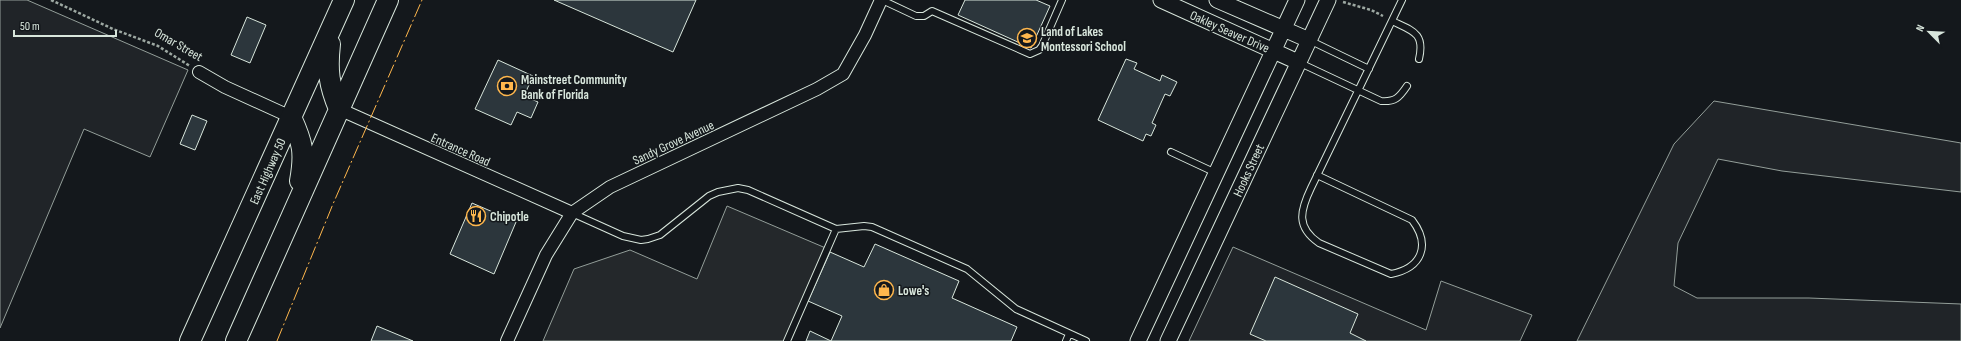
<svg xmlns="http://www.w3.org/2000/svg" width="1961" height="341" font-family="'Sofia Sans Condensed',sans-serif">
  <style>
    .green { fill: #202428; stroke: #939e99 }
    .parking { fill: #24282b; stroke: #939e99 }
    .building { fill: #2c363c; stroke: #d8e6dc }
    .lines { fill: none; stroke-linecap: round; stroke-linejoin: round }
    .service-casing { stroke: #d8e6dc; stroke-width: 8 }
    .minor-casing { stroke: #d8e6dc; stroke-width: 14 }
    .tertiary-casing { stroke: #d8e6dc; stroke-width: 17 }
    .trunk-casing { stroke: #d8e6dc; stroke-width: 22 }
    .path { stroke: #9da8a2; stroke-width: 2.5; stroke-dasharray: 3 2; stroke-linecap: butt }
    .service { stroke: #14181c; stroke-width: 6 }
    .minor { stroke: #14181c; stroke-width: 12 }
    .tertiary { stroke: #14181c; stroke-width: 15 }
    .trunk { stroke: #14181c; stroke-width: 20 }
    .power { stroke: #ffb74d; stroke-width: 1; stroke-dasharray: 14 3 2 3; stroke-linecap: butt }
    .labels { text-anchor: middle; stroke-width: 3; stroke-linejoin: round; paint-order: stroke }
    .poi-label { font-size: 13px; font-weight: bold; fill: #d8e6dc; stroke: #14181c; text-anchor: start }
    .street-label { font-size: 13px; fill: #d8e6dc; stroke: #14181c }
  </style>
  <rect width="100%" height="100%" fill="#14181c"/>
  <path class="green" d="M0,0H27L188,70L150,157L84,129L0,328Z
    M1714,101L1961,143V192L1782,171L1718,159L1678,243L1674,286L1697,298H1809L1961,304V341H1577L1674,144Z
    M1233,247L1426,330L1441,281L1532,315L1520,341H1189Z"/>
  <path class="parking" d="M727,206L828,249L789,341H543L574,269L630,250L697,279Z"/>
  <path class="building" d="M554,0H696L673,52Z
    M965,0H1036L1050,6L1031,48L958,15Z
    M247,17L266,25L250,63L231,55Z
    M1126,59L1137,63L1134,69L1160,81L1162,75L1177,82L1170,96L1165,94L1152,123L1156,125L1151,136L1146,134L1143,141L1098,120Z
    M498,60L533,76L524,96L538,102L531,118L517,112L511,125L475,109Z
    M192,115L207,121L195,150L180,144Z
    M472,203L516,222L494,274L450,254Z
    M875,244L959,281L952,298L1017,327L1011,341H806L810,331L831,341L842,316L808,301L830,252L864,267Z
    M1275,277L1358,314L1350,333L1366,341H1266L1250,334Z
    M377,326L413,341H371Z"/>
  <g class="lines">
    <g class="service-casing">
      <path id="service" d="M882,0L916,16H924L932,11L1030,54L1039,50L1042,46L1062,0
        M1392,21C1413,31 1425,33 1419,59
        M1309,40L1369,69
        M1298,62L1381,101C1395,102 1399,98 1407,86
        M1171,152L1216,173
        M1317,175L1412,220C1431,245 1422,268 1391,274L1319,243C1296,227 1300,211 1311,188L1402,0
        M572,213L623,236L641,240L648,239L660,235L709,196L718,192L738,188L748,190L836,229L864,226L872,227L967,269L1016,309L1086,341
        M787,341L836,229
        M1066,341L1069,334"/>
    </g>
    <g class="minor-casing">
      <path id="minor" d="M199,72L225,87L291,117
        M339,109L572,213
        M507,341L546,255L572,213L610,187L817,89L843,74L865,35L881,0"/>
    </g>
    <g class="tertiary-casing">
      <path id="tertiary" d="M1161,0L1298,62
        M1217,0L1309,40
        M1138,341L1297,0
        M1168,341L1328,0"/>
    </g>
    <g class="trunk-casing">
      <path id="trunk" d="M330,44C327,71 329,85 339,109
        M291,117C303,143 305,153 300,181
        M190,341L344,0
        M236,341L388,0"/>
    </g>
    <path class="path" d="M51,0L113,29L158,46L190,66
      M1343,2L1371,10L1383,16"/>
    <use href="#service" class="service"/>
    <use href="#minor" class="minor"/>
    <use href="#tertiary" class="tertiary"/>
    <use href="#trunk" class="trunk"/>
    <path class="power" d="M277,341L333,204L422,0"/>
  </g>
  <defs>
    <g id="school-ring" transform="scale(1)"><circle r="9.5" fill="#14181c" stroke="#ffb74d" stroke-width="1.5"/><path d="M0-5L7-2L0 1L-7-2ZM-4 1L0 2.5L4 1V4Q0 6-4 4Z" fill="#ffb74d"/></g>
    <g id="bank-ring" transform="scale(1)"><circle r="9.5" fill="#14181c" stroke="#ffb74d" stroke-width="1.5"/><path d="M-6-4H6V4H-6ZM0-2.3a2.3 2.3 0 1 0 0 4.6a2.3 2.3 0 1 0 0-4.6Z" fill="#ffb74d"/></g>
    <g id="restaurant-ring" transform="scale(1)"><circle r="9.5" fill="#14181c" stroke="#ffb74d" stroke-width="1.5"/><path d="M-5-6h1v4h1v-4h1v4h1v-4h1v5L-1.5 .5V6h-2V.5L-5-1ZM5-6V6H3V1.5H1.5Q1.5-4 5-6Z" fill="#ffb74d"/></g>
    <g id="shop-ring" transform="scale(1)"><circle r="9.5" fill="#14181c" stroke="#ffb74d" stroke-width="1.5"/><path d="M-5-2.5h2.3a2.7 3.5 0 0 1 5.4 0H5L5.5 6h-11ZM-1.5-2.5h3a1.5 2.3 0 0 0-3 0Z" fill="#ffb74d"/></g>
  </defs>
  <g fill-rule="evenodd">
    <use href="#school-ring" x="1027" y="38"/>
    <use href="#bank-ring" x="507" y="86"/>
    <use href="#restaurant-ring" x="476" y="216"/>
    <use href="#shop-ring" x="884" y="290"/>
  </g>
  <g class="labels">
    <g class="poi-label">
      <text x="1041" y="36">Land of Lakes<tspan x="1041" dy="15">Montessori School</tspan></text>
      <text x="521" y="84">Mainstreet Community<tspan x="521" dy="15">Bank of Florida</tspan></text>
      <text x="490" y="221">Chipotle</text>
      <text x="898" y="295">Lowe's</text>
    </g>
    <g class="street-label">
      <text transform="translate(1230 31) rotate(24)" y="5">Oakley Seaver Drive</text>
      <text transform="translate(179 44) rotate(30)" y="5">Omar Street</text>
      <text transform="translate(673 142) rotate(-25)" y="5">Sandy Grove Avenue</text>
      <text transform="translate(461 149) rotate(24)" y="5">Entrance Road</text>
      <text transform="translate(1248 170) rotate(-65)" y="5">Hooks Street</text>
      <text transform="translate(267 171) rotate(-66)" y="5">East Highway 50</text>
    </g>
  </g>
  <g transform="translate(1929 32) rotate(294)" stroke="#14181c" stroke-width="3" paint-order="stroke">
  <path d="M0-3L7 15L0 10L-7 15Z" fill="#d8e6dc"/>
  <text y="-6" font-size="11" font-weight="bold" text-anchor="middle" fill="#d8e6dc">N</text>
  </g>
  <path d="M14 30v6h102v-6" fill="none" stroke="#d8e6dc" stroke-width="2"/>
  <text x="20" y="30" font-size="12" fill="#d8e6dc" stroke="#14181c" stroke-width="3" paint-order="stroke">50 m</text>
</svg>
